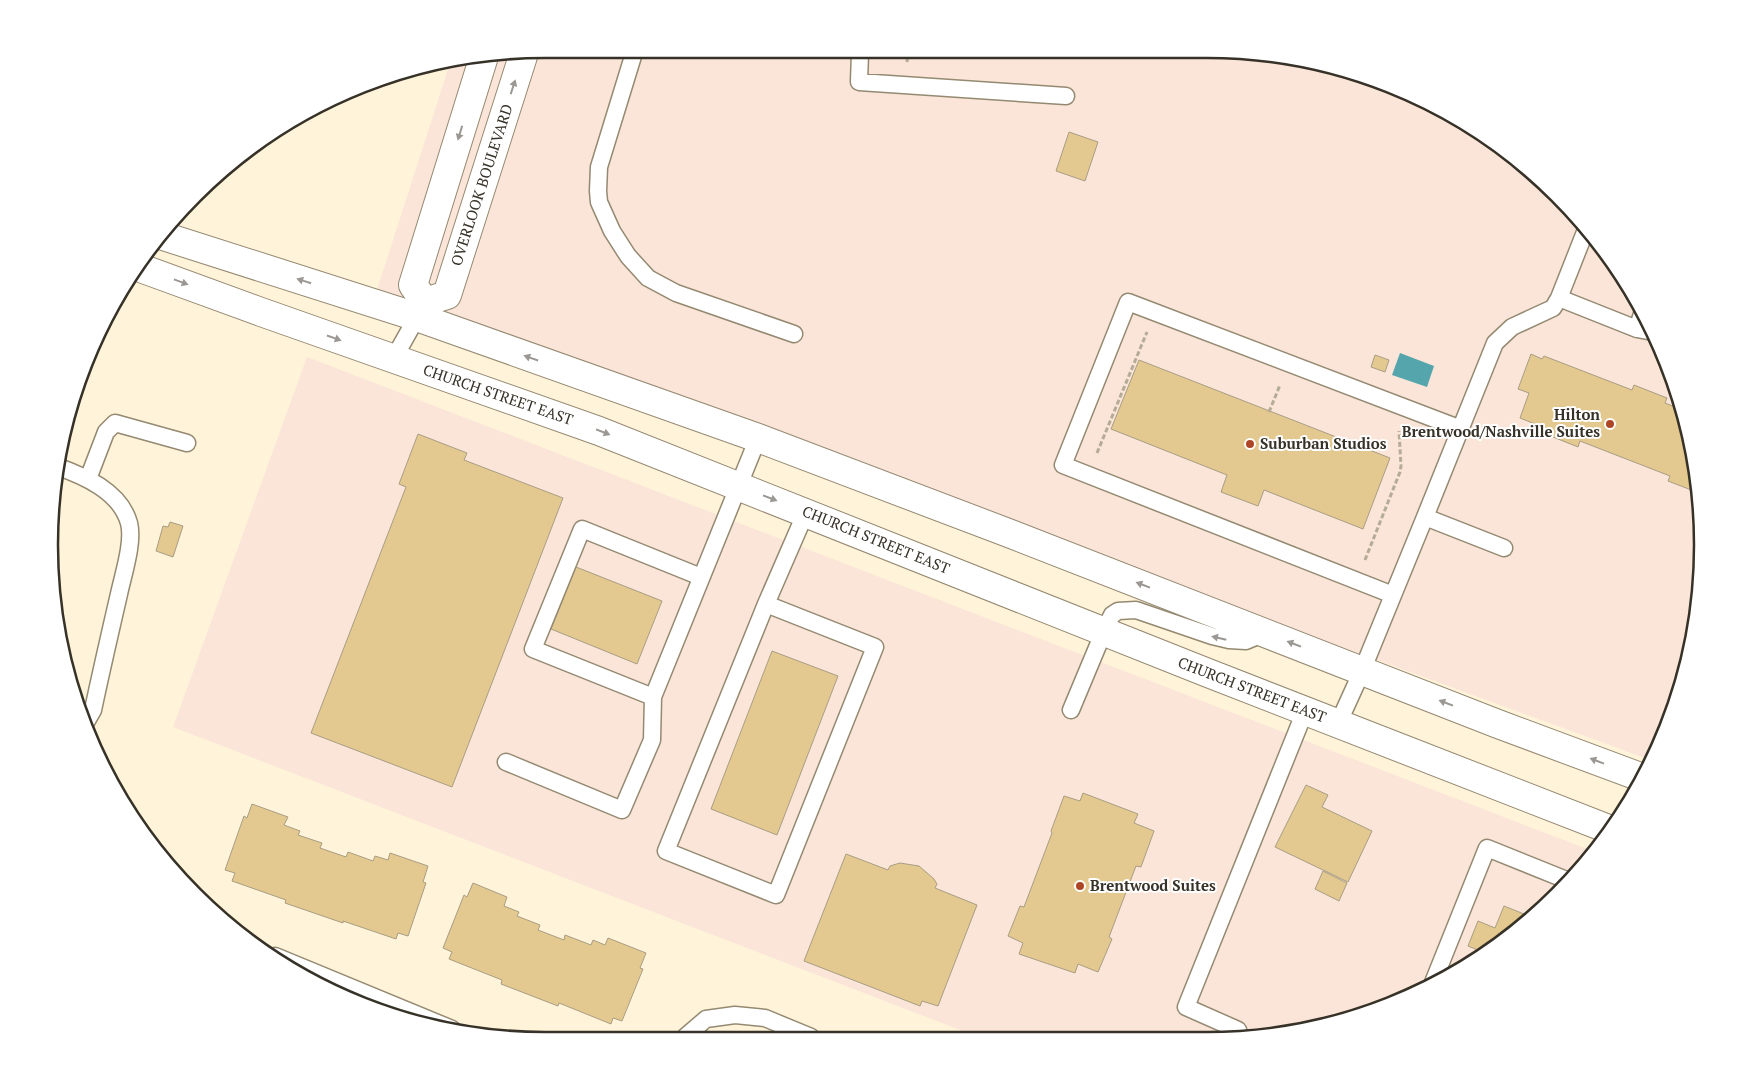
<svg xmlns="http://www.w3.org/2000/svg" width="1752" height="1089" font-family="'PT Serif',serif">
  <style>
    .commercial { fill: #fbe5d8 }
    .water { fill: #54a6ac }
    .building { fill: #e3c98f; stroke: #a89d84 }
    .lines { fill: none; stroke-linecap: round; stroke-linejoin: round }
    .lane-casing { stroke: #948971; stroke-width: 19 }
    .street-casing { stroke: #948971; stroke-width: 30 }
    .secondary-casing { stroke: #948971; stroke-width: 30 }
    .path { stroke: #b5ac97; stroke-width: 3; stroke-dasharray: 5 2.5; stroke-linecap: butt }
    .lane { stroke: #fff; stroke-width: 16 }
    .street { stroke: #fff; stroke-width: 28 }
    .secondary { stroke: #fff; stroke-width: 28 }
    .oneway { fill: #9b9894 }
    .poi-dot { fill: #ae4626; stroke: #fff; stroke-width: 2 }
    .labels { text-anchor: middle; stroke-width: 4; stroke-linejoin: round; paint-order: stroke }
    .street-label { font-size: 15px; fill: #373228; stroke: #fff }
    .poi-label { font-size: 15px; font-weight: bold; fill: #373228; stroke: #fff; text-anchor: start }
    .rim { fill: none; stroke: #373228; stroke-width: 2.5 }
  </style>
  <rect width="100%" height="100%" fill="#fff3d9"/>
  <path class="commercial" d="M479,53H1272L1397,86L1509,151L1580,217L1637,296L1677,385L1699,480L1702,577L1686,673L1653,761L376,293L451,60Z
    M307,357L1595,852L1535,917L1455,974L1367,1014L1240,1039L981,1038L173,727Z"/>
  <path class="water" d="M1400,353L1434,366L1427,387L1392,375Z"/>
  <path class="building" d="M1069,132L1098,142L1085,181L1056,171Z
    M1531,354L1542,359L1544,356L1632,390L1634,385L1667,398L1665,403L1683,410L1699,480V493L1668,481L1670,476L1580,441L1578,447L1548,435L1550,430L1520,418L1529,393L1518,389Z
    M1375,355L1389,360L1385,372L1371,367Z
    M89,356L71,403L75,385Z
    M1139,360L1390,458L1363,529L1264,490L1258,506L1221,492L1227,475L1111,429Z
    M418,434L467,453L464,460L563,498L452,787L311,733L406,487L399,484Z
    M170,522L183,526L173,557L156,551L163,526L168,527Z
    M576,567L662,601L637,664L551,629Z
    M772,651L838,676L777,835L711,809Z
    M1306,785L1328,795L1322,807L1372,831L1348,882L1275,847Z
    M1083,793L1138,814L1134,823L1154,831L1141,867L1136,866L1109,937L1112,939L1098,972L1078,964L1075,973L1019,954L1023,943L1008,936L1020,906L1024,907L1052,833L1051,831L1064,796L1080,801Z
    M252,804L288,817L284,825L300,831L298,835L322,843L320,848L346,857L348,852L373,861L375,856L388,860L390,853L428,866L423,882L426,883L408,936L398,933L396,939L343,921V923L285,903L286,900L232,881L235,873L225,870L244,816L247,818Z
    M846,854L888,870L890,866L900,863L919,866L934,879L937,884L935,888L977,905L938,1006L922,1001L920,1006L804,961Z
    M1323,871L1347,883L1339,901L1315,889Z
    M473,883L507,897L504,906L519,912L517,916L540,925L538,930L564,940L565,935L591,945L593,940L605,945L608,938L646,953L640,968L643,969L622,1021L613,1018L611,1024L559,1003L558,1006L501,984L502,980L449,959L452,952L443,948L464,895L467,897Z
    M1504,906L1534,918L1485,953L1468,946L1478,921L1495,928Z"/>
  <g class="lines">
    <g class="lane-casing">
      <path id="lane" d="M634,53L599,167L598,191L599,202L612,231L628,256L648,278L676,293L794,334
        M860,53L859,82L1066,96
        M1559,298L1637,329L1643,311
        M1637,329L1653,332
        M394,358L417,317
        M56,466C84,476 120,491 129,523C134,542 123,575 119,594C110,633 101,672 93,710L85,724
        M88,479L106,432L115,423L187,443
        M1425,517L1495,343L1512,327L1553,308L1559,298L1587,227
        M1393,595L1063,465L1128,302L1461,429
        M766,604L875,647L776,895L666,851L766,604L806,512
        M653,697L758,438
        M1071,710L1104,631L1112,615L1118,611L1136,610L1212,636L1229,640L1246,641L1265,633
        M1338,724L1362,671L1425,517L1504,548
        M506,762L622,810L652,740L653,697L533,649L582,529L701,577
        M275,956L452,1029
        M1432,985L1487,848L1569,881
        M1238,1030L1186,1007L1305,711
        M685,1037L706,1019L735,1015L765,1018L811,1037"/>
    </g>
    <g class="street-casing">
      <path id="street" d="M425,302L413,285L485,53
        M417,317L425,302L447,295L524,53"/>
    </g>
    <g class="secondary-casing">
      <path id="secondary" d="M160,235L417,317L758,438L1011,534L1498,724L1643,778
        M135,266L261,312L599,431L1208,673L1611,830"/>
    </g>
    <path class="path" d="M1172,53L1297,60
      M907,62L908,53
      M1269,412L1280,385
      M1097,453L1147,332
      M1365,560L1400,472L1401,466L1399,431"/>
    <use href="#lane" class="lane"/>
    <use href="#street" class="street"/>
    <use href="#secondary" class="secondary"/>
  </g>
  <defs><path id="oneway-solid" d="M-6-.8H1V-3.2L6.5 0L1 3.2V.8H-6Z" transform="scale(1.25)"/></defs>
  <g class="oneway">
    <use href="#oneway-solid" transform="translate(513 87) rotate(-72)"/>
    <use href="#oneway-solid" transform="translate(460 133) rotate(107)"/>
    <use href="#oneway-solid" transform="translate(304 281) rotate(-162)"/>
    <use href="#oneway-solid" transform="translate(181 282) rotate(20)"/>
    <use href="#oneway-solid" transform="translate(334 338) rotate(19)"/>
    <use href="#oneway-solid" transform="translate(531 358) rotate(-161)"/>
    <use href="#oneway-solid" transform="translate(603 432) rotate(21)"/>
    <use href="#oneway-solid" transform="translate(770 498) rotate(21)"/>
    <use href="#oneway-solid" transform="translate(1143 585) rotate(-159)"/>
    <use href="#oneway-solid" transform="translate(1219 638) rotate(-167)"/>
    <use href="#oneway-solid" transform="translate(1294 644) rotate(-159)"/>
    <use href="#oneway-solid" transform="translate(1446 703) rotate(-159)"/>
    <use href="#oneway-solid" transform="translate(1597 761) rotate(-159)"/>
  </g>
  <g class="poi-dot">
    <circle cx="1610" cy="424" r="5"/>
    <circle cx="1250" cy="444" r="5"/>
    <circle cx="1080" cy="886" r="5"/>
  </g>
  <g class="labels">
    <g class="street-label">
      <text transform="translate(482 185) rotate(-72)" y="5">OVERLOOK BOULEVARD</text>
      <text transform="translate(498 395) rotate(19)" y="5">CHURCH STREET EAST</text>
      <text transform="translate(876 540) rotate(22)" y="5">CHURCH STREET EAST</text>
      <text transform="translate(1252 690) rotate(21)" y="5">CHURCH STREET EAST</text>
    </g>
    <g class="poi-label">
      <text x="1600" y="420" text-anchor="end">Hilton<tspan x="1600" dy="17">Brentwood/Nashville Suites</tspan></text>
      <text x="1260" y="449">Suburban Studios</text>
      <text x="1090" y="891">Brentwood Suites</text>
    </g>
  </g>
  <path d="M0 0H1752V1089H0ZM545 58H1207A487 487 0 0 1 1694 545V545A487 487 0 0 1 1207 1032H545A487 487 0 0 1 58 545V545A487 487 0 0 1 545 58Z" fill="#fff" fill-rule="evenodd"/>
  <path class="rim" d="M545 58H1207A487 487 0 0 1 1694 545V545A487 487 0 0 1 1207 1032H545A487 487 0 0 1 58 545V545A487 487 0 0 1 545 58Z"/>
</svg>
